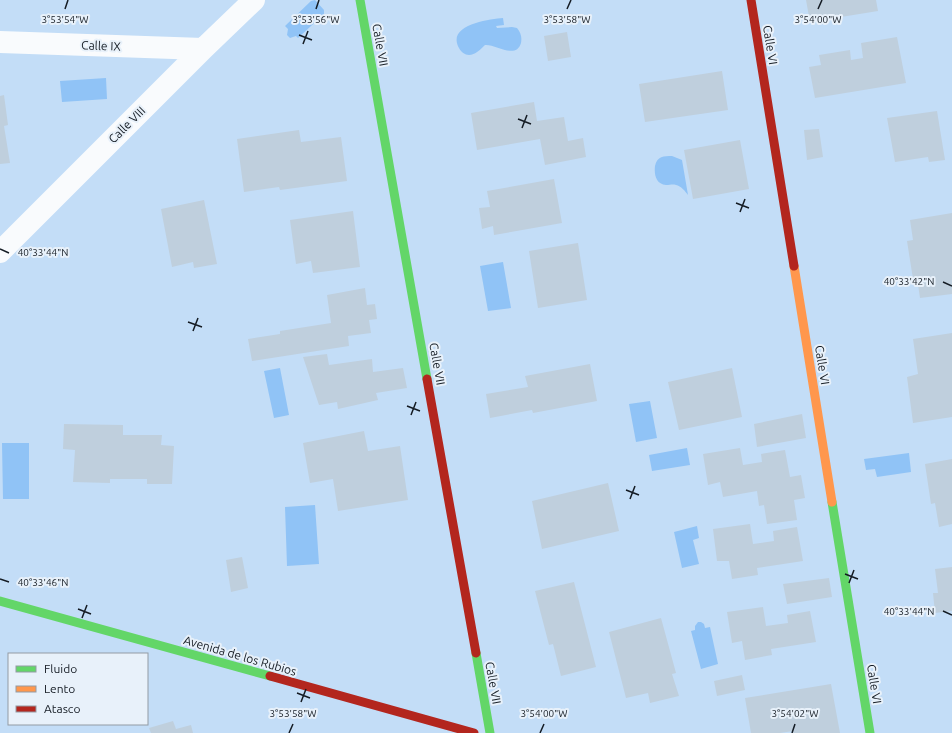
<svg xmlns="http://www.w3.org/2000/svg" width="952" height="733" font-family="Ubuntu,sans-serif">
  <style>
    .green { fill: #c3ddf7; fill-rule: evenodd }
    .water { fill: #90c3f6 }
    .building { fill: #bfcfdd }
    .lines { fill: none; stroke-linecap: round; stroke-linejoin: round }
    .street { stroke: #f9fbfd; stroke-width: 22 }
    .fast { stroke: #63d668; stroke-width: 9 }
    .slow { stroke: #ff974d; stroke-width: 9 }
    .jam { stroke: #b3261e; stroke-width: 9 }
    .ticks { fill: none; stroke: #141b23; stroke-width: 1.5 }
    .labels { text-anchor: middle; stroke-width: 4; stroke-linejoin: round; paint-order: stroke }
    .street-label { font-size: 12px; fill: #141b23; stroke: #e8f1fa }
    .ticks-label { font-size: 10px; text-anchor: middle; fill: #141b23; stroke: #e8f1fa; stroke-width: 4; stroke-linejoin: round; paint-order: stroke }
  </style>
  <rect width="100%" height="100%" fill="#dae6f2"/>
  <path class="green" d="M0,0H952V733H0ZM9,654H147V724H9Z"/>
  <path class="water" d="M315,0L324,10V14L298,38L296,36L290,38L287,35L288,29L285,26L311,1Z
    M503,18L504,25L496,26L497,28L512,27L517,28C521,33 522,37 521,43C516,60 496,44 485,45C481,49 475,55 469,55C465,55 461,52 459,48C446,25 489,19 503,18Z
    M106,78L107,99L62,102L60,81Z
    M672,156L682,160L688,195C685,191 681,186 676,185C673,184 670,185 666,185C656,184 654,175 655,166C657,156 664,156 672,156Z
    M503,262L511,308L488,311L480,266Z
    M280,368L289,415L274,418L264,371Z
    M650,401L657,438L636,442L629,404Z
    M2,443H29V499H3Z
    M687,448L690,465L652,471L649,455Z
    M909,453L911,472L877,477L875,469L866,470L864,459Z
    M315,505L319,564L287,566L285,507Z
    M697,526L699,538L693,540L699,564L682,568L674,532Z
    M698,622H701L704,624L705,628L710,627L718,664L701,669L691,631L695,630V626Z"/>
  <path class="building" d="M806,0H876L878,11L810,22Z
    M567,32L571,57L548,61L544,36Z
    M897,37L906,83L815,98L809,67L821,65L819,55L850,50L851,60L863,58L861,43Z
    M722,71L728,110L645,122L639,84Z
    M4,95L8,125L4,126L10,163L0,164V96Z
    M534,102L537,121L564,117L568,141L583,138L586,157L545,165L540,139L477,150L471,113Z
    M937,111L945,160L929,162L928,157L895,162L887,118Z
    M819,129L823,157L807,160L804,130Z
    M299,130L301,142L341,137L347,181L280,190L279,187L244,192L237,139Z
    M740,140L749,189L693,199L684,150Z
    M554,179L562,223L494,235L493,226L482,229L479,208L490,207L487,191Z
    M204,200L217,264L194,268L193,262L172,267L161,209Z
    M353,211L360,267L313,273L311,261L296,264L290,220Z
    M952,213V294L920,298L917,278L913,279L907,241L913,240L910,220Z
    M578,243L587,300L538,308L529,251Z
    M365,288L367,305L375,304L377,319L369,320L371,333L348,336L349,346L252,361L248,339L280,334V331L331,323L327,295Z
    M952,333V417L913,423L907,377L918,374L913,339Z
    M327,354L329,365L372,359L373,372L403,368L407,388L376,393L378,400L338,409L337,402L319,405L303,357Z
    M590,364L597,401L533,413L532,410L490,418L486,394L528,387L525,376Z
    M732,368L742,417L679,430L668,382Z
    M802,414L806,438L757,447L754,424Z
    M64,424L123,425V435H162L161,445L174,446L172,484H147V479H110V483L73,482L75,450L63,449Z
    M364,431L368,451L400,446L408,500L338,511L333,479L310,483L303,443Z
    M740,448L743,465L762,462L761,454L785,450L790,477L801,475L805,498L794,500L797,520L767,524L764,505L759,506L757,491L723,497L720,482L708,485L703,454Z
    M952,459V524L939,527L935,503L931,504L925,464Z
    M608,483L619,531L542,549L532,501Z
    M750,524L753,544L774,541L773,531L797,527L803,561L757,568L758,575L732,579L729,561H717L713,529Z
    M242,557L248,588L231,592L226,560Z
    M952,567V611L935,613L933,593H938L935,569Z
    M829,578L832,597L787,604L783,584Z
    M574,582L596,667L561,676L553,644L549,645L535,591Z
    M763,607L766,626L788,623L787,615L810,611L816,642L771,649L772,655L745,660L742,641L732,643L727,612Z
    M661,618L676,673L672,674L679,696L650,703L648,693L626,698L609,632Z
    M742,675L745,690L717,696L714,681Z
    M831,684L840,733H793V731L780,733H751L745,698Z
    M173,721L176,729L191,725L193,733H151L149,728Z"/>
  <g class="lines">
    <path class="street" d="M0,42L203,49
      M0,252L203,49L254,0"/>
    <path class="fast" d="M360,0L427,379
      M832,502L870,733
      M0,601L270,676
      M476,653L490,733"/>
    <path class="slow" d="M794,266L832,502"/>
    <path class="jam" d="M751,0L794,266
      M427,379L476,653
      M270,676L474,733"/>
  </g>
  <path class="ticks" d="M65,9L68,0M316,9L319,0M567,9L571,0M818,9L822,0M299,35L312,40M303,44L308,31M518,119L531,124M522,128L527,115M736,203L749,208M740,212L745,199M0,249L9,253M943,282L952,286M188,322L202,327M193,331L198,318M407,406L420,411M411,415L416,402M626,490L639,495M630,499L635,486M845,574L858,579M0,579L9,582M849,583L854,570M78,609L91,614M943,611L952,615M82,618L87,605M297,693L310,698M301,702L306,689M289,733L293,724M540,733L544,724M792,733L795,724"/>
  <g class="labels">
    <g class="street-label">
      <text transform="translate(380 45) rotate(80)" y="4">Calle VII</text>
      <text transform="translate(770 45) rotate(81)" y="4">Calle VI</text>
      <text transform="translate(101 46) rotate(2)" y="4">Calle IX</text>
      <text transform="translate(127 125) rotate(-45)" y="4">Calle VIII</text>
      <text transform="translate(437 364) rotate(80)" y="4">Calle VII</text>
      <text transform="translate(822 365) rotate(81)" y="4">Calle VI</text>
      <text transform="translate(240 656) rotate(16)" y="4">Avenida de los Rubios</text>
      <text transform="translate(493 683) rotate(80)" y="4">Calle VII</text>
      <text transform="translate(874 684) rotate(81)" y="4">Calle VI</text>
    </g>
  </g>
  <g class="ticks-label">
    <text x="65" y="23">3°53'54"W</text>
    <text x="316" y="23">3°53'56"W</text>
    <text x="567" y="23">3°53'58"W</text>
    <text x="818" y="23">3°54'00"W</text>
    <text x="43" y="256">40°33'44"N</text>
    <text x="909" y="285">40°33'42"N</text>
    <text x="43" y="586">40°33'46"N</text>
    <text x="909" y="615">40°33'44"N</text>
    <text x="293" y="717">3°53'58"W</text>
    <text x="544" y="717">3°54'00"W</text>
    <text x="795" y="717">3°54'02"W</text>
  </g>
  <rect x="8" y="653" width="140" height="72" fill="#e8f1fa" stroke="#939ba4"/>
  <rect x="16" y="666" width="20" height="6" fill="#63d668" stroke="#939ba4"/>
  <text x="44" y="673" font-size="12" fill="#141b23">Fluido</text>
  <rect x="16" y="686" width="20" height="6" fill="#ff974d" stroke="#939ba4"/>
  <text x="44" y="693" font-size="12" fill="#141b23">Lento</text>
  <rect x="16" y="706" width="20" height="6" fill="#b3261e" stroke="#939ba4"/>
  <text x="44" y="713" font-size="12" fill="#141b23">Atasco</text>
</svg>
